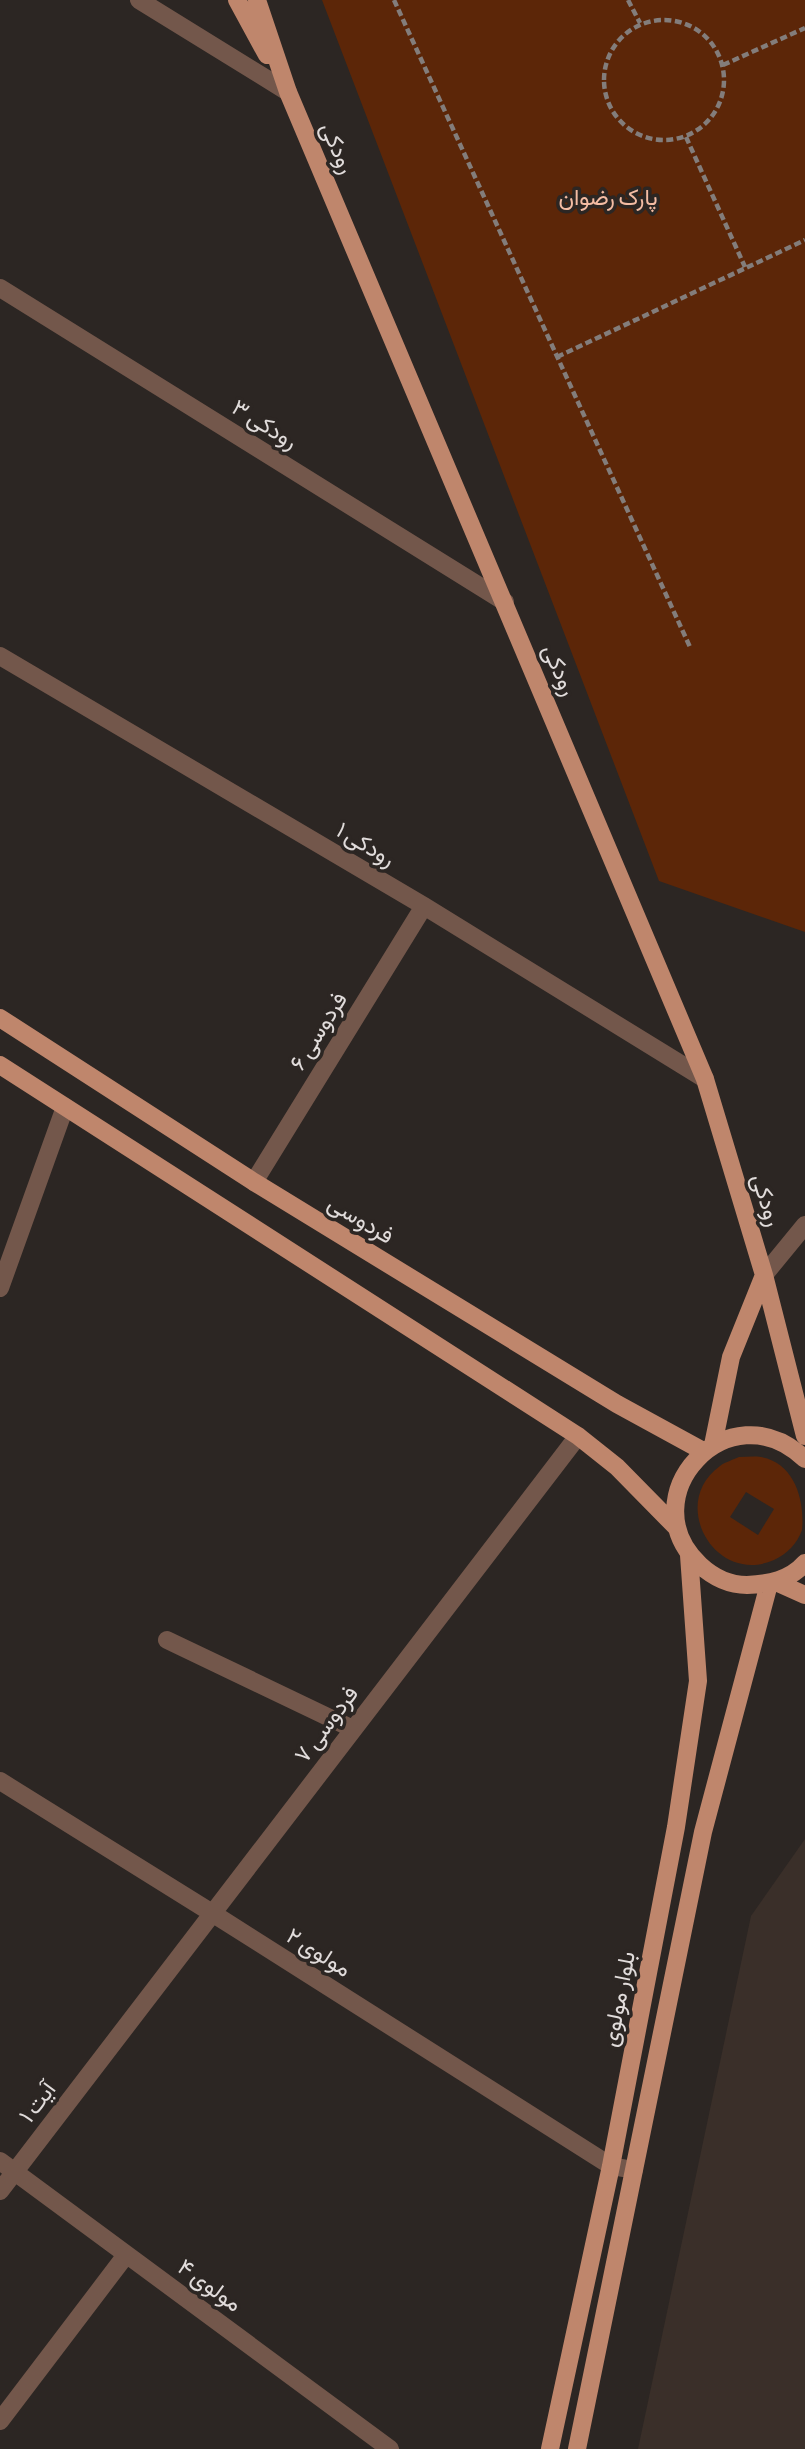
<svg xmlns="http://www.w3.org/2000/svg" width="805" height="2449" font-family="'Sofia Sans Condensed',Vazirmatn,sans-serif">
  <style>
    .built { fill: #3a2f29 }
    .green { fill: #5c2608; fill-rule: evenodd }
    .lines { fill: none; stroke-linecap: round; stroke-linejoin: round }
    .path { stroke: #837d7b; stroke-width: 4.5; stroke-dasharray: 7 3.5; stroke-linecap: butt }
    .minor { stroke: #73574b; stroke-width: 18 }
    .major { stroke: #bf866c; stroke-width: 18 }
    .labels { text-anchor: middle; stroke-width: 7; stroke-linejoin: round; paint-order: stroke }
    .street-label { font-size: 23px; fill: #e1dcdb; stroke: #2c2623 }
    .park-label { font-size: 23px; fill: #f4bca3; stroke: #2c2623 }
  </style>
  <rect width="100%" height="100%" fill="#2c2623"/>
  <path class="built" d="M805,1839V2449H638L751,1916Z"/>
  <path class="green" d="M322,0H805V932L659,881Z
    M739,1457C746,1457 754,1456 761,1457C794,1463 805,1499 802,1530C797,1544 787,1554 774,1560C715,1586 668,1503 720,1466C725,1462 733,1460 739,1457ZM746,1492L774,1509L758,1535L730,1517Z"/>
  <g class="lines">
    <path class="path" d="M394,0L690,647
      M628,0L640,23
      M604 80a60 60 0 1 1 120 0a60 60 0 1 1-120 0Z
      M723,65L805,28
      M686,137L745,267
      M557,357L805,240"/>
    <path class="minor" d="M139,0L288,92
      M0,288L505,602
      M0,656L424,906L705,1079
      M254,1182L424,906
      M764,1275L805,1225
      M0,1288L65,1107
      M167,1640L353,1729
      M0,1781L212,1913L611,2166L634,2170
      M0,2161L390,2449
      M0,2191L578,1436
      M0,2421L126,2255"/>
    <path class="major" d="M237,0L267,55
      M257,0L288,92L705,1079L764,1275
      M0,1018L254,1182L617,1404L703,1451
      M0,1065L578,1436L617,1467L677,1528
      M713,1445L731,1357L764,1275L805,1436
      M805,1459C728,1386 628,1498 700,1565C713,1577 729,1585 747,1585C769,1584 790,1580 805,1563
      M776,1582L805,1595
      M550,2449L611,2166L676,1827L698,1681L689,1555
      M577,2449L703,1832L769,1584"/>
  </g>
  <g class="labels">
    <g class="street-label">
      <text transform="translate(338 148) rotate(67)" y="8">رودکی</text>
      <text transform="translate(265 424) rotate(32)" y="8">رودکی ۳</text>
      <text transform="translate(560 670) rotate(67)" y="8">رودکی</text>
      <text transform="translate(366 844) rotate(31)" y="8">رودکی ۱</text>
      <text transform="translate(318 1031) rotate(-58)" y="8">فردوسی ۶</text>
      <text transform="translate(767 1200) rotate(73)" y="8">رودکی</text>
      <text transform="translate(361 1219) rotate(31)" y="8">فردوسی</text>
      <text transform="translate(326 1724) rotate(-53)" y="8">فردوسی ۷</text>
      <text transform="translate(319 1952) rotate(32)" y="8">مولوی ۲</text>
      <text transform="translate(618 1999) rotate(-79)" y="8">بلوار مولوی</text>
      <text transform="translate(37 2102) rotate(-53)" y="8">آیت ۱</text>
      <text transform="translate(210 2285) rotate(36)" y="8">مولوی ۴</text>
    </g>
    <g class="park-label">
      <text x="608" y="205">پارک رضوان</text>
    </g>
  </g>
</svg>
